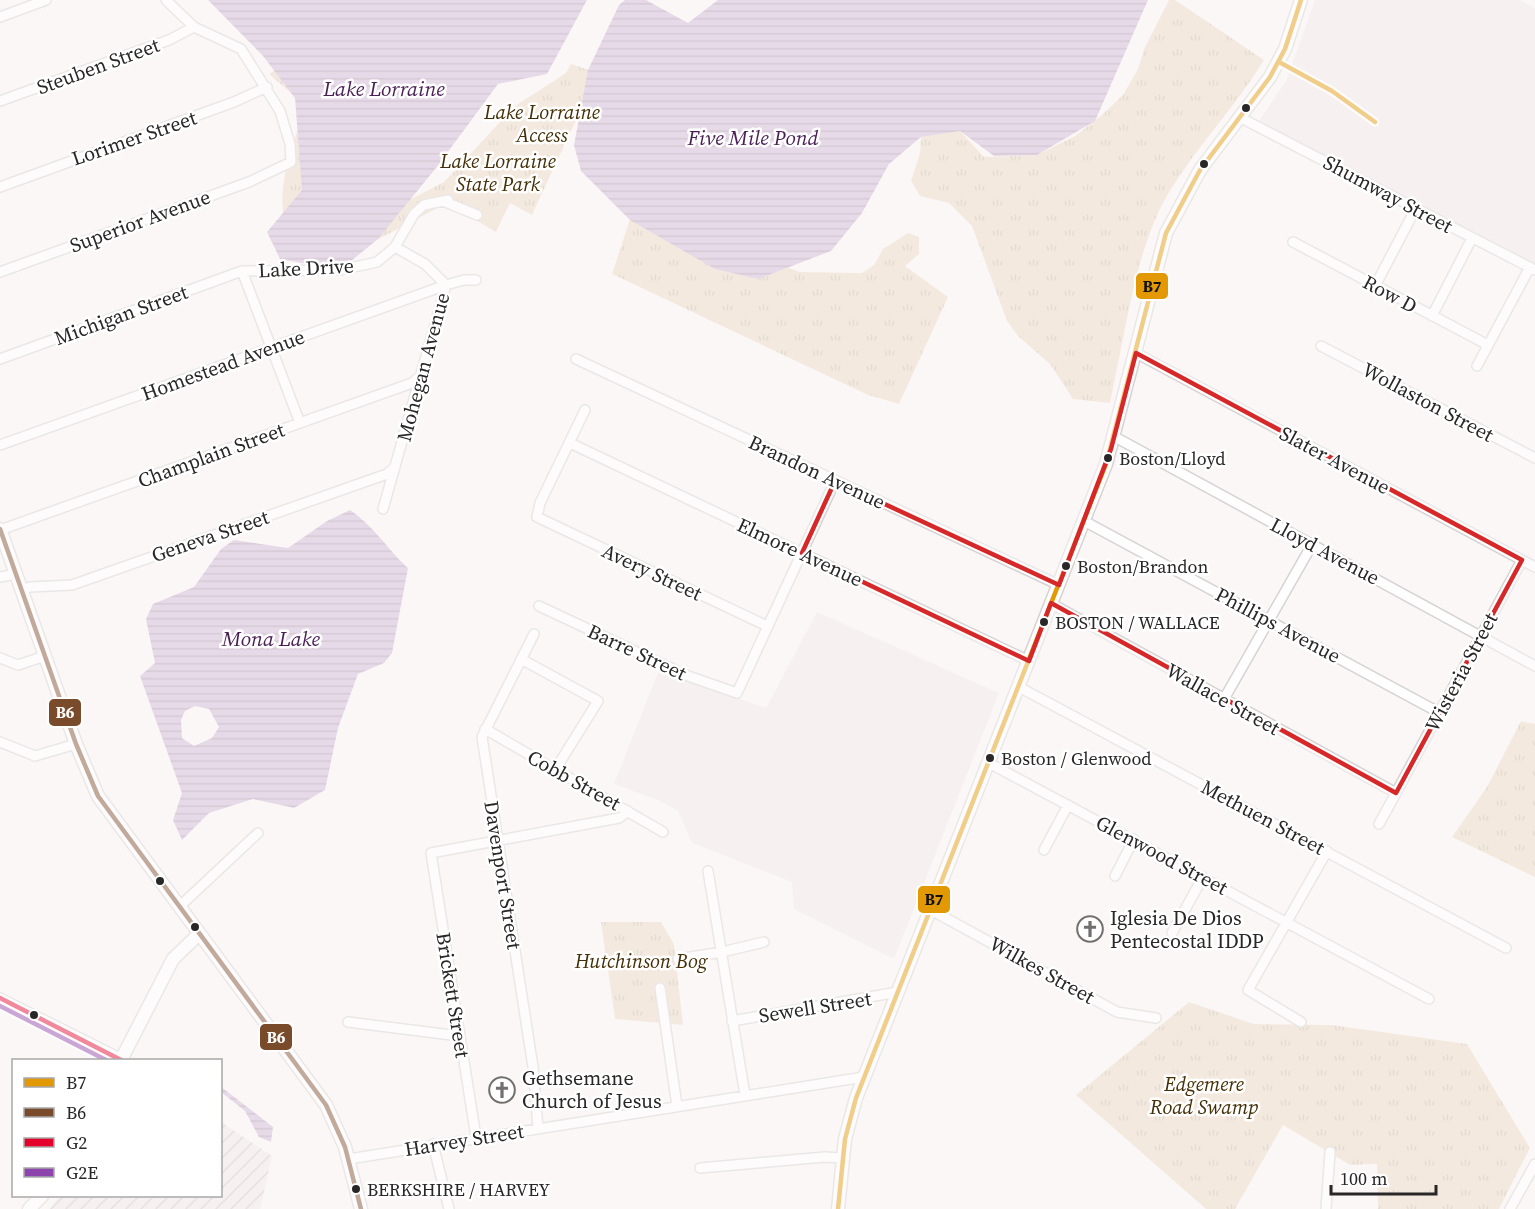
<svg xmlns="http://www.w3.org/2000/svg" width="1535" height="1209" font-family="'Source Serif 4',serif">
  <style>
    .built { fill: #efe6e6 }
    .industrial { fill: url(#industrial-furrows) }
    .park { fill: url(#park-tufts) }
    .water { fill: url(#water-rules); fill-rule: evenodd }
    .lines { fill: none; stroke-linecap: round; stroke-linejoin: round }
    .minor-casing { stroke: #d6d3d3; stroke-width: 12 }
    .major-casing { stroke: #d6d3d3; stroke-width: 15 }
    .minor { stroke: #fffefe; stroke-width: 9 }
    .major { stroke: #fffefe; stroke-width: 12 }
    .bus-1-casing { stroke: #fff; stroke-width: 9 }
    .bus-2-casing { stroke: #fff; stroke-width: 9 }
    .bus-3-casing { stroke: #fff; stroke-width: 9 }
    .bus-4-casing { stroke: #fff; stroke-width: 9 }
    .bus-1 { stroke: #e29904; stroke-width: 4.5 }
    .bus-2 { stroke: #7a4b2a; stroke-width: 4.5 }
    .bus-3 { stroke: #e4002b; stroke-width: 4.5 }
    .bus-4 { stroke: #8e44ad; stroke-width: 4.5 }
    .marked { fill: none; stroke: #d62828; stroke-width: 4.5; stroke-linejoin: round }
    .bus-dot { fill: #282626; stroke: #fff; stroke-width: 2 }
    .labels { text-anchor: middle; stroke-width: 5; stroke-linejoin: round; paint-order: stroke }
    .bus-label { font-size: 18px; fill: #282626; stroke: #fff; text-anchor: start }
    .street-label { font-size: 20px; fill: #282626; stroke: #fff }
    .park-label { font-size: 20px; font-style: italic; fill: #442e05; stroke: #fff }
    .poi-label { font-size: 20px; fill: #282626; stroke: #fff; text-anchor: start }
    .water-label { font-size: 21px; font-style: italic; fill: #4a1e55; stroke: #fff }
    .line-badge { stroke: #fff; stroke-width: 2 }
    .badge-label { font-size: 16px; text-anchor: middle; font-weight: bold; fill: #fff }
    .pale-badge-label { font-size: 16px; text-anchor: middle; font-weight: bold; fill: #111 }
  </style>
  <defs>
    <pattern id="industrial-furrows" width="10" height="10" patternUnits="userSpaceOnUse" patternTransform="scale(1.5)"><rect width="10" height="10" fill="#efe6e6"/><path d="M-1 1l2-2M0 10L10 0M9 11l2-2" fill="none" stroke="#cdc5c5"/></pattern>
    <pattern id="park-tufts" width="24" height="20" patternUnits="userSpaceOnUse" patternTransform="scale(1.5)"><rect width="24" height="20" fill="#ead8c2"/><path d="M3 7l-1-3M5 7V3M7 7l1-3M15 17l-1-3M17 17v-4M19 17l1-3" fill="none" stroke="#c9b9a7"/></pattern>
    <pattern id="water-rules" width="6" height="5" patternUnits="userSpaceOnUse" patternTransform="scale(1.5)"><rect width="6" height="5" fill="#cfb5d4"/><path d="M0 2.5h6" fill="none" stroke="#a893ac"/></pattern>
  </defs>
  <rect width="100%" height="100%" fill="#fcf7f7"/>
  <path class="built" d="M1315,0H1520L1535,8V263L1259,121L1286,81Z
    M817,612L999,693L894,959L794,909L792,882L692,843L678,811L658,800L614,784L659,670L766,708Z"/>
  <path class="industrial" d="M221,1122L272,1156L260,1209H49L60,1196H220Z"/>
  <path class="park" d="M1169,0H1175L1264,60C1236,106 1199,144 1171,189C1135,246 1125,337 1110,403L1073,399L1050,364L1018,336L1007,321L972,226L949,203L920,196L911,181L920,153L921,137L936,132L960,131L984,157L1037,155L1075,136L1102,115L1123,95L1138,69L1144,49Z
    M287,62L309,81L324,101L302,190V228L318,247L444,182L515,106L566,73L571,64L598,73L532,215L510,203L496,232L462,212L449,202L318,271C309,261 297,250 291,239C270,198 292,150 304,110L292,94L269,74Z
    M647,167L764,259L800,272L862,273L874,265L883,249L908,233L919,237V254L905,266L948,297L899,404L868,395L612,274Z
    M1521,721L1535,724V877L1452,837L1487,787Z
    M601,922H661L674,944L683,1025L615,1019Z
    M1189,1002L1254,1024L1332,1025L1467,1044L1530,1148L1499,1209H1378L1377,1164L1350,1165L1283,1125L1235,1209H1206L1076,1095Z"/>
  <path class="water" d="M208,0H587L547,74L498,84L436,168L378,239L340,270L280,259L267,232L302,190L295,98L263,56Z
    M625,0H646L688,23L718,0H1148L1095,121L1037,155L994,156L960,131L921,137L889,164L862,213L831,251L758,279L715,269L630,220L581,171L574,145L588,70L619,5Z
    M350,510C375,527 386,548 408,568L392,653L384,663L358,674L338,728L325,790L294,808L253,799L209,813L182,840L173,820L182,793L140,676L155,663L146,619L153,604L194,587L221,549L234,540L288,548L327,521ZM195,706L209,709L219,727L212,738L194,746L182,738L181,720L185,711Z
    M220,1086L273,1127L271,1142L259,1137L245,1111L221,1092Z"/>
  <g class="lines">
    <g class="minor-casing">
      <path id="minor" d="M0,17L46,0
        M0,101L169,40L194,27
        M1241,118L1535,270
        M0,187L234,102L267,87
        M443,201L477,215
        M1293,242L1488,345
        M242,271L300,423
        M0,272L249,182L291,162L290,144L280,111L241,49L194,27L166,0
        M1375,286L1416,208
        M1432,316L1472,238
        M1321,346L1535,458
        M1136,353L1535,567
        M0,359L242,271L340,270L377,262L395,247L414,214L424,205L448,200
        M576,359L1059,585
        M1477,366L1530,267
        M585,410L540,503L537,517L767,626
        M1115,437L1535,666
        M570,443L1029,661
        M0,445L446,285L464,280H476
        M383,509L446,285L425,264L395,247
        M1084,521L1440,713
        M0,530L412,383L420,376
        M0,577L15,574
        M21,590L30,587L72,585L387,474L394,468
        M1052,604L1396,793L1522,560
        M539,606L688,676L737,693L835,481
        M534,634L482,737L533,1067L538,1128
        M0,658L18,665L45,656
        M521,659L598,701L555,770
        M1019,687L1506,948
        M1224,699L1313,543
        M485,729L663,832
        M0,742L35,756L76,744
        M989,763L1429,999
        M1379,824L1396,793
        M1044,850L1068,805
        M708,871L745,1095
        M1115,876L1134,839
        M179,907L258,833
        M931,910L1117,1012L1156,1018
        M1172,933L1203,877
        M678,959L722,952L764,942
        M660,988L677,1106
        M0,998L122,1059
        M732,1021L898,992
        M348,1022L459,1036
        M1301,1022L1248,990L1327,851
        M476,1137L431,853L619,818L628,811
        M433,1144L449,1209
        M349,1159L864,1077
        M700,1168L825,1157L842,1158
        M1326,1209L1330,1152
        M1510,1209L1535,1164"/>
    </g>
    <g class="major-casing">
      <path id="major" d="M0,529L76,744L98,796L326,1105L345,1147L361,1209
        M121,1060L173,959L199,934
        M29,1209L42,1196
        M838,1209L845,1139L856,1098L1106,464L1166,233L1200,170L1270,77L1285,49L1301,0"/>
    </g>
    <use href="#minor" class="minor"/>
    <use href="#major" class="major"/>
    <g class="bus-1-casing">
      <path id="bus-1" d="M1279,62L1332,91L1375,122
        M838,1209L845,1139L856,1098L1106,464L1166,233L1200,170L1270,77L1285,49L1301,0"/>
    </g>
    <g class="bus-2-casing">
      <path id="bus-2" d="M0,529L76,744L98,796L326,1105L345,1147L361,1209"/>
    </g>
    <g class="bus-3-casing">
      <path id="bus-3" d="M0,998L121,1060"/>
    </g>
    <g class="bus-4-casing">
      <path id="bus-4" d="M0,1006L106,1060"/>
    </g>
    <use href="#bus-1" class="bus-1"/>
    <use href="#bus-2" class="bus-2"/>
    <use href="#bus-3" class="bus-3"/>
    <use href="#bus-4" class="bus-4"/>
  </g>
  <path d="M0 0H1535V1209H0ZM1136,353L1522,560L1396,793L1051,603L1029,661L802,553L835,481L1059,585L1111,449Z" fill="#fcf7f7" fill-opacity=".55" fill-rule="evenodd"/>
  <path class="marked" d="M1136,353L1522,560L1396,793L1051,603L1029,661L802,553L835,481L1059,585L1111,449Z"/>
  <defs>
    <g id="church-ring" transform="scale(1.35)"><circle r="9.5" fill="#fff" stroke="#726f6f" stroke-width="1.5"/><path d="M-1.2-6h2.4v3.5h3.3v2.4h-3.3V6h-2.4V-.1h-3.3v-2.4h3.3Z" fill="#726f6f"/></g>
  </defs>
  <g fill-rule="evenodd">
    <use href="#church-ring" x="1090" y="929"/>
    <use href="#church-ring" x="502" y="1090"/>
  </g>
  <g class="bus-dot">
    <circle cx="1246" cy="108" r="5"/>
    <circle cx="1204" cy="164" r="5"/>
    <circle cx="1108" cy="458" r="5"/>
    <circle cx="1066" cy="566" r="5"/>
    <circle cx="1044" cy="622" r="5"/>
    <circle cx="990" cy="758" r="5"/>
    <circle cx="160" cy="881" r="5"/>
    <circle cx="195" cy="927" r="5"/>
    <circle cx="34" cy="1015" r="5"/>
    <circle cx="356" cy="1189" r="5"/>
  </g>
  <g class="labels">
    <g class="bus-label">
      <text x="1119" y="465">Boston/Lloyd</text>
      <text x="1077" y="573">Boston/Brandon</text>
      <text x="1055" y="629">BOSTON / WALLACE</text>
      <text x="1001" y="765">Boston / Glenwood</text>
      <text x="367" y="1196">BERKSHIRE / HARVEY</text>
    </g>
    <g class="street-label">
      <text transform="translate(98 66) rotate(-20)" y="7">Steuben Street</text>
      <text transform="translate(134 138) rotate(-19)" y="7">Lorimer Street</text>
      <text transform="translate(1388 194) rotate(28)" y="7">Shumway Street</text>
      <text transform="translate(140 221) rotate(-20)" y="7">Superior Avenue</text>
      <text transform="translate(306 268) rotate(-3)" y="7">Lake Drive</text>
      <text transform="translate(1390 294) rotate(28)" y="7">Row D</text>
      <text transform="translate(121 315) rotate(-20)" y="7">Michigan Street</text>
      <text transform="translate(223 365) rotate(-20)" y="7">Homestead Avenue</text>
      <text transform="translate(423 367) rotate(-75)" y="7">Mohegan Avenue</text>
      <text transform="translate(1428 402) rotate(28)" y="7">Wollaston Street</text>
      <text transform="translate(211 455) rotate(-20)" y="7">Champlain Street</text>
      <text transform="translate(1335 460) rotate(28)" y="7">Slater Avenue</text>
      <text transform="translate(817 472) rotate(25)" y="7">Brandon Avenue</text>
      <text transform="translate(210 536) rotate(-19)" y="7">Geneva Street</text>
      <text transform="translate(1325 551) rotate(28)" y="7">Lloyd Avenue</text>
      <text transform="translate(800 552) rotate(25)" y="7">Elmore Avenue</text>
      <text transform="translate(652 572) rotate(25)" y="7">Avery Street</text>
      <text transform="translate(1278 625) rotate(28)" y="7">Phillips Avenue</text>
      <text transform="translate(637 652) rotate(25)" y="7">Barre Street</text>
      <text transform="translate(1461 672) rotate(-62)" y="7">Wisteria Street</text>
      <text transform="translate(1223 699) rotate(29)" y="7">Wallace Street</text>
      <text transform="translate(574 780) rotate(29)" y="7">Cobb Street</text>
      <text transform="translate(1263 817) rotate(28)" y="7">Methuen Street</text>
      <text transform="translate(1162 855) rotate(28)" y="7">Glenwood Street</text>
      <text transform="translate(503 875) rotate(81)" y="7">Davenport Street</text>
      <text transform="translate(1042 970) rotate(29)" y="7">Wilkes Street</text>
      <text transform="translate(453 995) rotate(81)" y="7">Brickett Street</text>
      <text transform="translate(815 1007) rotate(-9)" y="7">Sewell Street</text>
      <text transform="translate(464 1140) rotate(-9)" y="7">Harvey Street</text>
    </g>
    <g class="park-label">
      <text x="542" y="119">Lake Lorraine<tspan x="542" dy="23">Access</tspan></text>
      <text x="498" y="168">Lake Lorraine<tspan x="498" dy="23">State Park</tspan></text>
      <text x="641" y="968">Hutchinson Bog</text>
      <text x="1204" y="1091">Edgemere<tspan x="1204" dy="23">Road Swamp</tspan></text>
    </g>
    <g class="poi-label">
      <text x="1110" y="925">Iglesia De Dios<tspan x="1110" dy="23">Pentecostal IDDP</tspan></text>
      <text x="522" y="1085">Gethsemane<tspan x="522" dy="23">Church of Jesus</tspan></text>
    </g>
    <g class="water-label">
      <text x="384" y="96">Lake Lorraine</text>
      <text x="753" y="145">Five Mile Pond</text>
      <text x="271" y="646">Mona Lake</text>
    </g>
  </g>
  <g class="line-badge">
    <rect x="1135" y="272" width="34" height="28" rx="6" fill="#e29904"/>
    <rect x="48" y="698" width="34" height="29" rx="6" fill="#7a4b2a"/>
    <rect x="917" y="885" width="34" height="29" rx="6" fill="#e29904"/>
    <rect x="259" y="1023" width="34" height="28" rx="6" fill="#7a4b2a"/>
  </g>
  <g class="badge-label">
    <text x="65" y="718">B6</text>
    <text x="276" y="1043">B6</text>
  </g>
  <g class="pale-badge-label">
    <text x="1152" y="292">B7</text>
    <text x="934" y="905">B7</text>
  </g>
  <rect x="12" y="1059" width="210" height="138" fill="#ffffff" stroke="#a9a8a8" stroke-width="1.5"/>
  <rect x="24" y="1078" width="30" height="9" fill="#e29904" stroke="#a9a8a8" stroke-width="1.5"/>
  <text x="66" y="1089" font-size="18" fill="#282626">B7</text>
  <rect x="24" y="1108" width="30" height="9" fill="#7a4b2a" stroke="#a9a8a8" stroke-width="1.5"/>
  <text x="66" y="1119" font-size="18" fill="#282626">B6</text>
  <rect x="24" y="1138" width="30" height="9" fill="#e4002b" stroke="#a9a8a8" stroke-width="1.5"/>
  <text x="66" y="1149" font-size="18" fill="#282626">G2</text>
  <rect x="24" y="1168" width="30" height="9" fill="#8e44ad" stroke="#a9a8a8" stroke-width="1.5"/>
  <text x="66" y="1179" font-size="18" fill="#282626">G2E</text>
  <path d="M1331 1185v9h105v-9" fill="none" stroke="#282626" stroke-width="3"/>
  <text x="1340" y="1185" font-size="18" fill="#282626" stroke="#ffffff" stroke-width="4.5" paint-order="stroke">100 m</text>
</svg>
